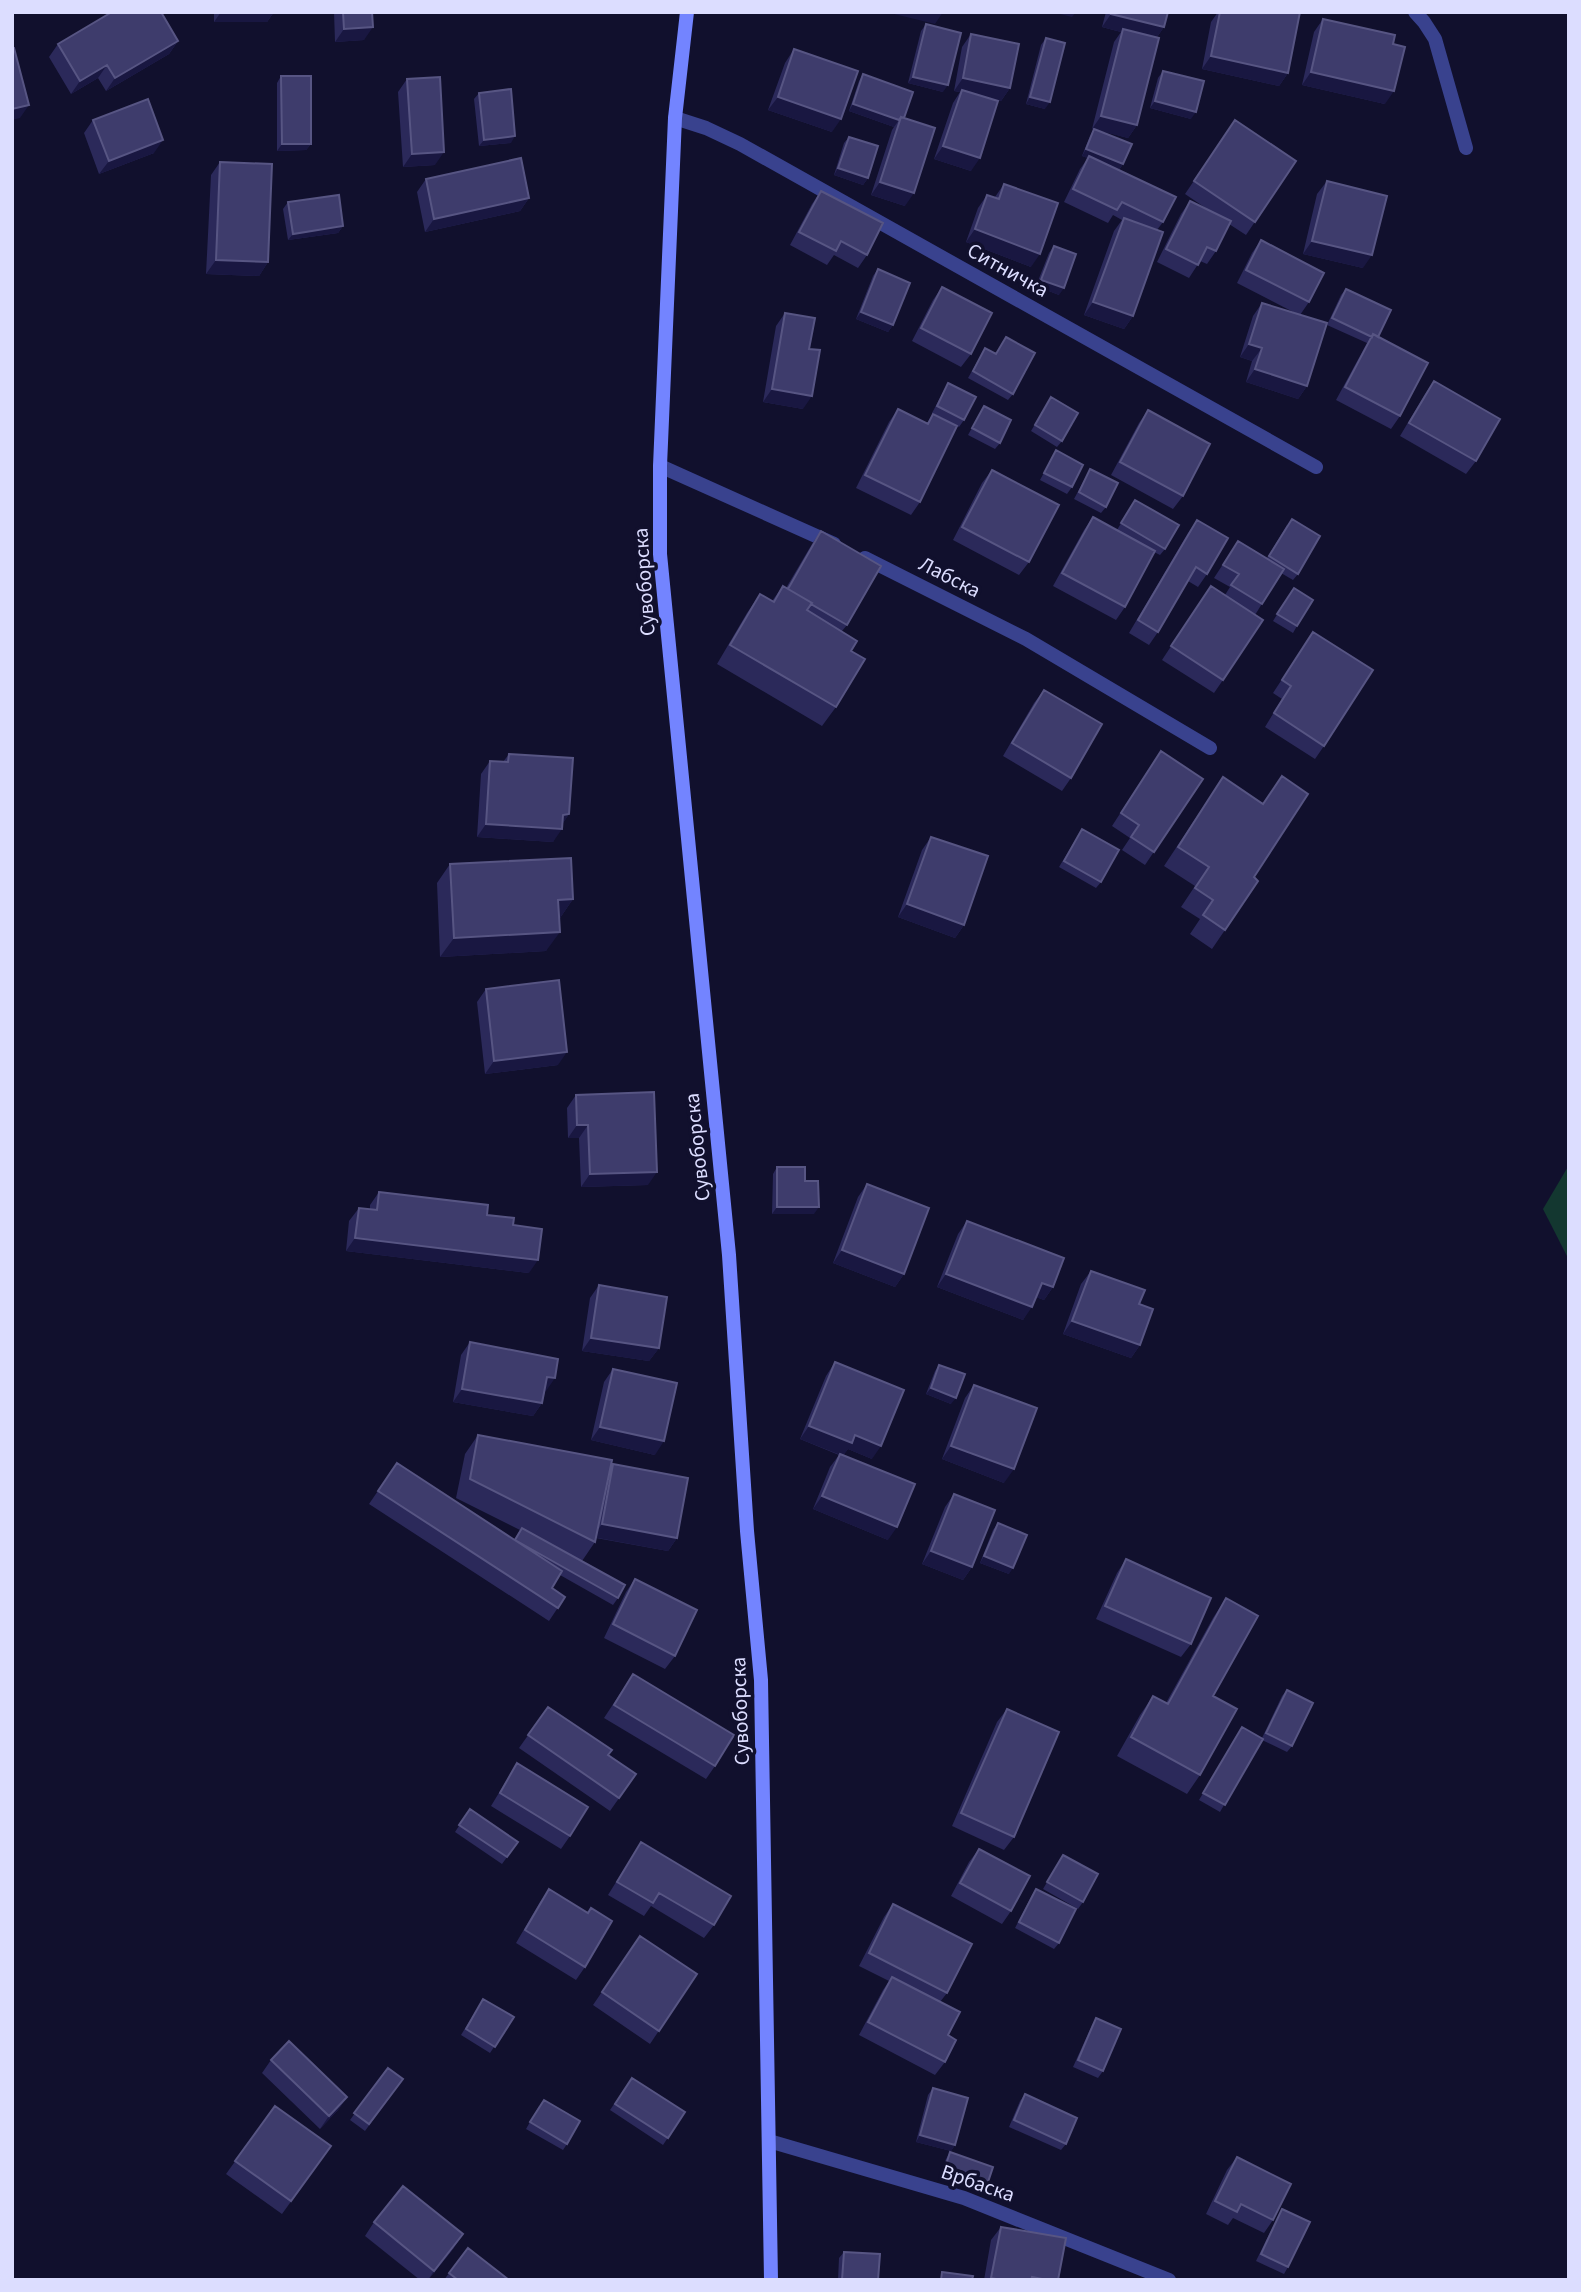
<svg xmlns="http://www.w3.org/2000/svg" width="1581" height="2292" font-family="'Source Sans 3',sans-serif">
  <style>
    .green { fill: #133730 }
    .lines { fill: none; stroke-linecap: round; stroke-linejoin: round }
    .minor { stroke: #39428e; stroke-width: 14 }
    .secondary { stroke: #7384ff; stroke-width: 14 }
    .wall { fill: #2b295a }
    .shaded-wall { fill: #191741 }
    .building { fill: #3e3c6c; stroke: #575583; stroke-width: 2 }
    .labels { text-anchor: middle; stroke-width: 7; stroke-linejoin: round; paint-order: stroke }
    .street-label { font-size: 21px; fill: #dcddff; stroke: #11102d }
  </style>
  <rect width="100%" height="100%" fill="#11102d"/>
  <path class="green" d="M1569,1165V1260L1543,1209Z"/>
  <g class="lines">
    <path class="minor" d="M1415,12L1424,22L1435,39L1466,148
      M675,118L706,128L740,144L1316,467
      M660,466L834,544
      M865,558L1026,639L1210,748
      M769,2141L964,2198L1169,2280"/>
    <path class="secondary" d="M687,12L675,118L660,466V554L729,1255L747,1531L761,1680L771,2280"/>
  </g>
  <path class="wall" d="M214,12H274L267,22H214Z
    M334,12H387L372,13L364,40L335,42Z
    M1106,12H1168L1164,27L1157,37L1137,125L1128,138L1098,130L1123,164L1119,170L1163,222L1157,230L1133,316L1124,329L1084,315L1114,231L1122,220L1113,215L1108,223L1064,202L1080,169L1088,158L1082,156L1090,136L1094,129H1092L1114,42L1121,32L1102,27Z
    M1218,12H1300L1288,73L1279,86L1202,69L1211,22Z
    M1323,19L1385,104L1302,85L1314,32Z
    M926,24L943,92L908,83L921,31Z
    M971,34L1010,88L1001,101L987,98L971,171L934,159L953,103L960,92L954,91L962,47Z
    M1046,38L1045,109L1026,104L1041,45Z
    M178,41L169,54L106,91L98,78L71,94L49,57L58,44Z
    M794,49L832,132L768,110L785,63Z
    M1163,71L1191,119L1150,108L1158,78Z
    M863,74L904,118L905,206L871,195L892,130L894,127L849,111L859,81Z
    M281,76L311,144L306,150L277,151V83Z
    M407,79L435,165L403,167L398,92Z
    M479,93L511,143L479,146L474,99Z
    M93,120L154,153L99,174L84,133Z
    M1235,120L1296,161L1246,235L1229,224L1216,251L1207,264L1200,261L1189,278L1157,262L1181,214L1190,201L1213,213L1185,194Z
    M849,137L868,178L863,185L834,175L844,143Z
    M220,162L268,262L259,276L206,274L211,175Z
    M426,179L529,198L520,211L425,232L417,192Z
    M1327,181L1363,268L1303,254L1317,194Z
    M1004,184L1031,267L966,242L978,208L987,195L995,197Z
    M821,191L867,255L858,268L834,255L827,265L790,245L812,204Z
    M288,202L343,226L338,233L288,240L283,209Z
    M1261,240L1309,302L1300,315L1307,386L1298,399L1246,382L1252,361L1240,357L1253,316L1262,303L1299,315L1237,283L1252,253Z
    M1054,246L1059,295L1036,286L1049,253Z
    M878,269L893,325L888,332L856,319L873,276Z
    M942,287L971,354L961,367L912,341L933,300Z
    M1346,289L1378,337L1400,416L1391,429L1336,400L1367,343L1327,325L1341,295Z
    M785,313L803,409L763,402L776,326Z
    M1006,337L1013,394L1008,400L968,378L985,348L996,354Z
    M1434,381L1476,461L1466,474L1400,436L1425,394Z
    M948,383L964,420L959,427L932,413Z
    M1051,397L1062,441L1057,447L1031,431Z
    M984,406L1000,443L995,449L968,435Z
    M898,409L927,423L933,414L920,502L911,515L856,488L889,422Z
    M1148,410L1183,496L1173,509L1111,475L1139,423Z
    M1056,450L1072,487L1067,494L1040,480Z
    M1090,469L1106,507L1101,513L1074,499Z
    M992,470L1029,562L1019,575L953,540L982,483Z
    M1135,500L1165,549L1160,555L1154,552L1125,607L1116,620L1053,586L1084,530L1093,517L1117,530Z
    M1197,520L1207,574L1198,587L1188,581L1158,632L1149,645L1129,633L1188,533Z
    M1287,525L1298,574L1293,580L1281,573L1255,615L1223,680L1214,693L1162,660L1202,599L1225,595L1230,587L1214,578L1238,541L1267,558Z
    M821,531L847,625L842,631L851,651L836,707L822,726L717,664L747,613L760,594L772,601L783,586L786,588L812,544Z
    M1289,595L1297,626L1293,633L1273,621Z
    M1313,632L1324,746L1315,759L1265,727L1282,699L1273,693Z
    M1044,690L1071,778L1062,791L1003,756L1034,703Z
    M509,754L569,814L562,824L553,842L477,837L481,774L490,761L503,762Z
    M1152,764L1203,779L1145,865L1122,850L1130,838L1112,826Z
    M1223,777L1254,877L1225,930L1212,949L1190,934L1200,919L1181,907L1195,886L1164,866Z
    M1082,829L1101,882L1096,888L1059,867Z
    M931,837L964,925L955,938L898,917L922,850Z
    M450,864L573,899L560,918H559L546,951L440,957L437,883Z
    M486,989L558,1065L485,1074L477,1002Z
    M576,1095L648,1185L581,1187L579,1138H568L567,1108Z
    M777,1167L805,1181L814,1214H772L773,1174Z
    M867,1184L904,1274L895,1287L833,1263L858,1197Z
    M379,1192L487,1215L529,1273L346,1251L349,1221L359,1208L370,1209V1205Z
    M967,1221L1053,1287L1044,1300L1036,1297L1023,1320L937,1287L958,1234Z
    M1091,1271L1139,1304L1140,1345L1131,1358L1063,1334L1081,1284Z
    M599,1285L659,1348L649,1361L582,1351L590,1298Z
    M470,1342L546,1391H545L542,1403L533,1416L453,1402L461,1355Z
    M835,1362L872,1459L848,1449L843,1455L888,1540L813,1509L830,1467L839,1455L800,1439L826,1376Z
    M939,1365L951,1404L926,1394L935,1371Z
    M613,1369L655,1455L591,1440L604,1382Z
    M974,1385L1004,1483L942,1459L965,1398Z
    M478,1435L610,1468L613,1464L677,1538L668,1551L596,1538L595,1542L582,1561L567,1553L618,1598L613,1605L560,1575L552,1588L565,1597L549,1621L369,1504L397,1463L514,1540L520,1530L456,1498L465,1454Z
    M954,1494L972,1567L963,1580L922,1564L945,1507Z
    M998,1523L1009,1574L980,1563L993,1530Z
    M1126,1559L1191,1644L1181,1657L1096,1619L1117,1573Z
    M635,1579L675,1656L665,1669L604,1638L626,1592Z
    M1226,1598L1213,1696L1200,1775L1187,1794L1117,1756L1140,1715L1153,1696L1166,1703L1213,1618Z
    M633,1674L715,1766L706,1779L604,1718Z
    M1287,1690L1292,1746L1287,1752L1262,1740L1220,1812L1199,1800L1242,1727L1262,1738L1282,1696Z
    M548,1707L609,1755L636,1774L610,1811L519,1748Z
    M1007,1709L1014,1837L1004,1850L952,1826L997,1722Z
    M517,1763L570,1836L561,1849L491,1806Z
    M470,1809L518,1842L502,1864L455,1832Z
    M641,1842L714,1925L704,1938L651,1906L644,1916L608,1895Z
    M979,1849L1011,1911L1002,1924L951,1896L969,1862Z
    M1063,1855L1083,1902L1078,1909L1043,1889Z
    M549,1889L585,1967L576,1980L516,1943L540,1902Z
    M1036,1889L1059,1943L1054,1949L1015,1928L1032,1895Z
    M893,1904L947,1993L940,2002L948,2035L945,2062L935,2075L859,2035L883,1990L889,1981L859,1966L884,1917Z
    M640,1936L697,1974L650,2044L593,2005Z
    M483,1999L514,2017L490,2053L461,2035Z
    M1096,2018L1103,2071L1098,2078L1073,2067L1092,2025Z
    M271,2060L347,2097L338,2110L320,2129L262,2073Z
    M388,2068L403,2079L365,2131L350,2120Z
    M632,2078L685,2112L663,2145L610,2110Z
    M933,2088L955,2145L951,2151L916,2142L928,2095Z
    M1025,2094L1066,2144L1061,2150L1009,2127L1020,2101Z
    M275,2106L331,2146L282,2214L226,2174Z
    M539,2106L567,2144L563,2150L526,2129Z
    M950,2152L982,2192L939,2177L946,2159Z
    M1237,2157L1273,2220L1264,2233L1233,2218L1228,2225L1206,2214L1227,2170Z
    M1282,2209L1288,2267L1284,2274L1256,2261L1278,2216Z
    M374,2222L454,2248L428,2280H420L365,2236Z
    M1001,2227L1058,2280H984L991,2240Z
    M844,2252L878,2280H838L839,2258Z
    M449,2273L509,2280H444Z"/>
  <path class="shaded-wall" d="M221,12H274L267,22H214Z
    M886,12H943L935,24Z
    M1052,12H1076L1072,17Z
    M1111,14L1164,27L1155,40L1123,29L1121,32L1102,27Z
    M373,27L364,40L335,42L344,29Z
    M178,41L169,54L106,91L115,78Z
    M1211,56L1288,73L1279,86L1202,69Z
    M107,65L98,78L71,94L80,81Z
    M1311,72L1394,91L1385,104L1302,85Z
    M913,77L948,85L943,92L908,83Z
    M963,78L1010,88L1001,101L961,92L962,90L960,92L954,91Z
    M778,97L841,119L832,132L768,110Z
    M1030,97L1050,102L1045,109L1026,104Z
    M1155,101L1196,112L1191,119L1150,108Z
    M853,104L899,120L894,127L849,111Z
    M29,105L20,118L12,120V109Z
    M1101,116L1137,125L1128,138L1092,129Z
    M515,136L511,143L479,146L484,140Z
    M163,140L154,153L99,174L109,161Z
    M282,144H311L306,150L277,151Z
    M943,146L980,158L971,171L934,159Z
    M1086,149L1123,164L1118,171L1082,156Z
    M444,152L435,165L403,167L412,154Z
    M838,168L868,178L863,185L834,175Z
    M880,182L914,193L905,206L871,195Z
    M529,198L520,211L425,232L434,219Z
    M343,226L338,233L288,240L293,234Z
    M975,229L1040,254L1031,267L966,242Z
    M1312,241L1372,255L1363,268L1303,254Z
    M216,260L268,262L259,276L206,274Z
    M1041,280L1064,288L1059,295L1036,286Z
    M1093,302L1133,316L1124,329L1084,315Z
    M861,312L893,325L888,332L856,319Z
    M1249,344L1262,348L1252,361L1240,357Z
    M1255,369L1307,386L1298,399L1246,382Z
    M772,389L812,396L803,409L763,402Z
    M569,814L560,828L563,815Z
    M486,824L562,829L553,842L477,837Z
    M573,899L560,918L544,919L558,900Z
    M907,904L964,925L955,938L898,917Z
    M560,932L546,951L440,957L454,938Z
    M567,1052L558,1065L485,1074L494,1061Z
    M577,1125H588L579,1138H568Z
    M657,1172L648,1185L581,1187L590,1174Z
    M777,1207H819L814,1214H772Z
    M355,1238L538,1260L529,1273L346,1251Z
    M842,1250L904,1274L895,1287L833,1263Z
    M946,1274L1032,1307L1023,1320L937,1287Z
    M1042,1283L1053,1287L1044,1300L1033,1296Z
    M1072,1321L1140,1345L1131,1358L1063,1334Z
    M591,1338L659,1348L649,1361L582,1351Z
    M547,1377L555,1378L546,1391L538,1390Z
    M931,1388L956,1398L951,1404L926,1394Z
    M462,1389L542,1403L533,1416L453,1402Z
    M809,1426L855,1435L881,1446L872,1459L848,1449L843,1456L800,1439Z
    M600,1427L664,1441L655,1455L591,1440Z
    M951,1446L1014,1469L1004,1483L942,1459Z
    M822,1496L897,1527L888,1540L813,1509Z
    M602,1524L677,1538L668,1551L593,1537Z
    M931,1551L972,1567L963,1580L922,1564Z
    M984,1556L1013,1568L1009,1574L980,1563Z
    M347,2097L338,2110L320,2129L329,2116Z
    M920,2135L955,2145L951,2151L916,2142Z
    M944,2171L987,2185L982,2192L939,2177Z
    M463,2234L454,2248L428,2280L434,2271Z"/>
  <path class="building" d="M112,12H161L178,41L115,78L107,65L80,81L58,44Z
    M343,12H372L373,27L344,29Z
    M1112,12H1168L1164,27L1111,14Z
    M1220,12H1300L1288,73L1211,56Z
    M1323,19L1395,35L1393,44L1405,47L1394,91L1311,72Z
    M926,24L961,33L948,85L913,77Z
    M1123,29L1159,38L1137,125L1101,116Z
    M971,34L1019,44L1010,88L963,78Z
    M1046,38L1065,43L1050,102L1030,97Z
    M12,48H14L29,105L12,109Z
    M794,49L858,71L841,119L778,97Z
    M1163,71L1204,81L1196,112L1155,101Z
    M863,74L913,92L904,118L901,117L899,120L853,104Z
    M281,76H311V144H282Z
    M440,77L444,152L412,154L407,79Z
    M511,89L515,136L484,140L479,93Z
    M962,90L998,101L980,158L943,146Z
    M148,99L163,140L109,161L93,120Z
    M901,117L935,128L914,193L880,182Z
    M1235,120L1296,161L1255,222L1194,181Z
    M1094,129L1132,144L1123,164L1086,149Z
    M849,137L878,146L868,178L838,168Z
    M1089,156L1176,197L1163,222L1122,202L1117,210L1073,189Z
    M521,158L529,198L434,219L426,179Z
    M220,162L272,164L268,262L216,260Z
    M1327,181L1387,196L1372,255L1312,241Z
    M1004,184L1058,203L1040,254L975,229L987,195L999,199Z
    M821,191L883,223L867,255L841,241L836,251L799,232Z
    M339,195L343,226L293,234L288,202Z
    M1190,201L1231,221L1216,251L1207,247L1198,265L1166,249Z
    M1124,218L1163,232L1133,316L1093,302Z
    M1261,240L1324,273L1309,302L1246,270Z
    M1054,246L1076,254L1064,288L1041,280Z
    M878,269L910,283L893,325L861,312Z
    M942,287L992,313L971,354L921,328Z
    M1346,289L1391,310L1378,337L1373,334L1372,337L1332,318Z
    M1262,303L1327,323L1307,386L1255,369L1262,348L1249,344Z
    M785,313L815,318L809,349L820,350L812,396L772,389Z
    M1373,334L1428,363L1400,416L1345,387Z
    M1006,337L1035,353L1013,394L973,371L985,348L996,354Z
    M1434,381L1500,419L1476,461L1409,423Z
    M948,383L976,397L964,420L937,406Z
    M1051,397L1078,413L1062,441L1035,425Z
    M984,406L1011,420L1000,443L972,428Z
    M898,409L928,424L933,414L957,426L920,502L865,475Z
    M1148,410L1210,444L1183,496L1120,462Z
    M1056,450L1083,465L1072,487L1044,473Z
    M1090,469L1118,483L1106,507L1079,492Z
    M992,470L1059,505L1029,562L962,527Z
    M1135,500L1179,525L1165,549L1121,523Z
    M1093,517L1155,551L1125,607L1062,573Z
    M1292,519L1320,536L1298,574L1269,556Z
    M1197,520L1228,538L1207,574L1196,567L1158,632L1138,620Z
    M821,531L881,566L847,625L811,604L812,603L788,589Z
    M1238,541L1284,569L1262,604L1231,585L1239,574L1223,565Z
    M783,586L812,603L807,610L857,641L851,651L865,659L836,707L730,645L760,594L774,602Z
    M1211,586L1263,620L1223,680L1171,646Z
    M1294,588L1313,600L1297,626L1277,614Z
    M1313,632L1373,670L1324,746L1274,713L1291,686L1282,680Z
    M1044,690L1102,724L1071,778L1012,743Z
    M1161,751L1203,779L1154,852L1131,837L1139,825L1121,813Z
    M509,754L573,758L569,814L563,815L562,829L486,824L490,761L508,762Z
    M1282,776L1308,794L1254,877L1258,881L1225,930L1203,915L1213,900L1195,888L1209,867L1178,847L1223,777L1263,804Z
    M1082,829L1119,850L1101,882L1064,861Z
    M931,837L988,856L964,925L907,904Z
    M571,858L573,899L558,900L560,932L454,938L450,864Z
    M559,980L567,1052L494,1061L486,989Z
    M654,1092L657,1172L590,1174L588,1125H577L576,1095Z
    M777,1167H805V1181H818L819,1207H777Z
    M867,1184L929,1208L904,1274L842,1250Z
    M379,1192L488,1205L487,1215L514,1218L513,1225L542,1229L538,1260L355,1238L359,1208L377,1210Z
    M967,1221L1064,1258L1053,1287L1042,1283L1032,1307L946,1274Z
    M1091,1271L1145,1290L1139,1304L1153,1309L1140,1345L1072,1321Z
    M599,1285L667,1297L659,1348L591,1338Z
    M470,1342L558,1359L555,1378L547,1377L542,1403L462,1389Z
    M835,1362L904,1390L881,1446L855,1435L852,1443L809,1426Z
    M939,1365L965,1374L956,1398L931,1388Z
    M613,1369L677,1383L664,1441L600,1427Z
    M974,1385L1037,1408L1014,1469L951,1446Z
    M478,1435L612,1460L595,1542L470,1479Z
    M840,1454L915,1484L897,1527L822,1496Z
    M397,1463L562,1571L552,1588L565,1597L558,1608L378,1491Z
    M613,1464L688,1478L677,1538L602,1524Z
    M954,1494L995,1510L972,1567L931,1551Z
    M998,1523L1027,1535L1013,1568L984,1556Z
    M522,1528L625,1585L618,1598L515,1540Z
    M1126,1559L1211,1598L1191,1644L1105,1606Z
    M635,1579L697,1610L675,1656L613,1624Z
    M1226,1598L1258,1616L1213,1696L1237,1709L1200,1775L1131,1737L1153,1696L1168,1704Z
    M633,1674L734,1735L715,1766L614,1705Z
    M1287,1690L1313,1703L1292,1746L1266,1733Z
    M548,1707L612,1750L608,1755L636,1774L619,1798L528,1735Z
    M1007,1709L1059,1732L1014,1837L961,1813Z
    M1242,1727L1263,1739L1225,1805L1203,1793Z
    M517,1763L588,1807L570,1836L500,1793Z
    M470,1809L518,1842L507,1857L459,1825Z
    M641,1842L731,1896L714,1925L659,1893L653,1903L617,1882Z
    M979,1849L1030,1876L1011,1911L960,1883Z
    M1063,1855L1098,1874L1083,1902L1047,1882Z
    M549,1889L588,1913L591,1908L612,1921L585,1967L525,1930Z
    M1036,1889L1076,1909L1059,1943L1019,1922Z
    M893,1904L972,1944L947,1993L869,1953Z
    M640,1936L697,1974L659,2031L602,1992Z
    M892,1977L960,2012L948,2035L956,2040L945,2062L868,2022Z
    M483,1999L514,2017L495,2047L466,2029Z
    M1096,2018L1121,2029L1103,2071L1078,2060Z
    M289,2041L347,2097L329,2116L271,2060Z
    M388,2068L403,2079L369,2124L354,2113Z
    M632,2078L685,2112L668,2138L615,2104Z
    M933,2088L968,2098L955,2145L920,2135Z
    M1025,2094L1077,2118L1066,2144L1014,2120Z
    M544,2100L580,2121L567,2144L530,2122Z
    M275,2106L331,2146L291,2201L235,2161Z
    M950,2152L993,2167L987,2185L944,2171Z
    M1237,2157L1291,2184L1273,2220L1241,2204L1237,2212L1215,2201Z
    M403,2186L463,2234L434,2271L374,2222Z
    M1282,2209L1310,2222L1288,2267L1261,2254Z
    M1001,2227L1066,2238L1058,2280H1047L1032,2277L1031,2280H1001L991,2278Z
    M468,2248L509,2280H458L449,2273Z
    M844,2252L880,2254L878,2280H842Z
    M942,2272L973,2276L972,2280H941Z"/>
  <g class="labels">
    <g class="street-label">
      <text transform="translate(1008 270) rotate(29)" y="7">Ситничка</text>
      <text transform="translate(950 577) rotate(27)" y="7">Лабска</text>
      <text transform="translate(644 582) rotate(-94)" y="7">Сувоборска</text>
      <text transform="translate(697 1147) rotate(-96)" y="7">Сувоборска</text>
      <text transform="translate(740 1711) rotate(-92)" y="7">Сувоборска</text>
      <text transform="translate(978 2183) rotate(19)" y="7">Врбаска</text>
    </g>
  </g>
  <rect width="1581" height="2292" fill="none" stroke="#dcddff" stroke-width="28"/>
</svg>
